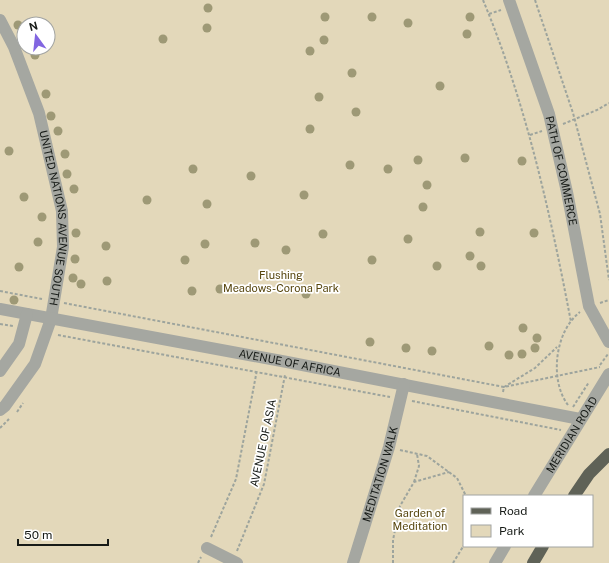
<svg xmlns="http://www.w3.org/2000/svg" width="609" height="563" font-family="'Public Sans',sans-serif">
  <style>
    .green { fill: #e3d8ba; fill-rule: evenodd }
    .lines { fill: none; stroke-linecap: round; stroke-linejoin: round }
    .path { stroke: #9da49d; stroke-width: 2; stroke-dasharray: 3 2; stroke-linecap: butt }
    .minor { stroke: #a5a7a1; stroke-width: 12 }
    .major { stroke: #5f6257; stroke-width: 12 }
    .tree { fill: #9e9976 }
    .labels { text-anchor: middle; stroke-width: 3.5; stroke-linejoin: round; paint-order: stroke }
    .street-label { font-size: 11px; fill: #171b17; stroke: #fff }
    .park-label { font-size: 11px; fill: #57460e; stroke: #fff }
  </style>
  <rect width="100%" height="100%" fill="#f5fff6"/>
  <path class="green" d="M0,0H609V563H0ZM24,24H48V48H24ZM464,496H592V546H464Z"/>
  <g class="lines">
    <path class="path" d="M483,0C526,103 550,212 571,322
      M535,0L573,113L600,214L609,280
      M489,14L501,10
      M563,124L597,110L609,103
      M530,135L542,131
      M0,291L42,299
      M64,303L504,387L600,367
      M600,303L609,300
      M0,324L13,326
      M58,335L390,397
      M600,365L608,354
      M503,392L504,387L535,368L557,347
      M412,401L561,430
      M568,405C549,380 555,331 580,312
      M573,407L589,382
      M17,412L23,403
      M0,428L9,419
      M400,450L427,456L457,478L466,496
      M414,482L419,466L417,454
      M211,537L236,479L257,370
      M237,551L264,484L285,375
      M198,563L201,557
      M393,563V540L400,506L414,482L449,472
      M453,563L464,545"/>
    <g class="minor">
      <path id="s1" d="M509,0L549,114L567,192L589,306L609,342"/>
      <path id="s2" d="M0,20L14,47L39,113L62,211L63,247L51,319L35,364L5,406L0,410"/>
      <path id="s3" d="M0,309L287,362L580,419"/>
      <path d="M0,371L19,344L27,314"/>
      <path id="s4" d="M534,496L609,374"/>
      <path d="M207,548L237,563"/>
      <path id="s5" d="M353,563L389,447L404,384"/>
      <path d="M495,563L505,546"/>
    </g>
    <path class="major" d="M574,496L589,474L609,454
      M533,563L543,546"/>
  </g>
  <g class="tree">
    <circle cx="208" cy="8" r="4.5"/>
    <circle cx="325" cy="17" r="4.5"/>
    <circle cx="372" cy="17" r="4.5"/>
    <circle cx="470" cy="17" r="4.5"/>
    <circle cx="408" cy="23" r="4.5"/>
    <circle cx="18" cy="25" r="4.5"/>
    <circle cx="207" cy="28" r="4.5"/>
    <circle cx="467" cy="34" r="4.5"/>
    <circle cx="163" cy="39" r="4.5"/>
    <circle cx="324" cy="40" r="4.5"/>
    <circle cx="310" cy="51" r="4.5"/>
    <circle cx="35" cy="55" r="4.5"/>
    <circle cx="352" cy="73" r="4.5"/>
    <circle cx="440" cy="86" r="4.5"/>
    <circle cx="46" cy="94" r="4.5"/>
    <circle cx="319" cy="97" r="4.5"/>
    <circle cx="356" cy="112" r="4.5"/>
    <circle cx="51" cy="116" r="4.5"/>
    <circle cx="310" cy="129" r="4.5"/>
    <circle cx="58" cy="131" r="4.5"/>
    <circle cx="9" cy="151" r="4.5"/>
    <circle cx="65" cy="154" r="4.5"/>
    <circle cx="465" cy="158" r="4.5"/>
    <circle cx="418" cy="160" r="4.5"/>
    <circle cx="522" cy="161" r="4.5"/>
    <circle cx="350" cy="165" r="4.5"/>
    <circle cx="193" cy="169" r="4.5"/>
    <circle cx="388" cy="169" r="4.5"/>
    <circle cx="67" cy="174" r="4.5"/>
    <circle cx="251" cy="176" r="4.5"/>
    <circle cx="427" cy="185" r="4.5"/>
    <circle cx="74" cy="189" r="4.5"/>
    <circle cx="304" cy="195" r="4.5"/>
    <circle cx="24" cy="197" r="4.5"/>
    <circle cx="147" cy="200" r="4.5"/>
    <circle cx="207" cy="204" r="4.5"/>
    <circle cx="423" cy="207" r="4.5"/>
    <circle cx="42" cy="217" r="4.5"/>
    <circle cx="480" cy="232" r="4.5"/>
    <circle cx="76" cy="233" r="4.5"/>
    <circle cx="534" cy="233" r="4.5"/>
    <circle cx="323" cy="234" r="4.5"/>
    <circle cx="408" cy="239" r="4.5"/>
    <circle cx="38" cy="242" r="4.5"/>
    <circle cx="255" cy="243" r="4.5"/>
    <circle cx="205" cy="244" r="4.5"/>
    <circle cx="106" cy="246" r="4.5"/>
    <circle cx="286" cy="250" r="4.5"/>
    <circle cx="470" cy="256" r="4.5"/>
    <circle cx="75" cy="259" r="4.5"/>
    <circle cx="185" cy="260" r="4.5"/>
    <circle cx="372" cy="260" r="4.5"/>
    <circle cx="437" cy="266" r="4.5"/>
    <circle cx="481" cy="266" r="4.5"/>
    <circle cx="19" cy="267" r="4.5"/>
    <circle cx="73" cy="278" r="4.5"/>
    <circle cx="107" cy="281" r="4.5"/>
    <circle cx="81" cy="284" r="4.5"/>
    <circle cx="220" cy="289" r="4.5"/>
    <circle cx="192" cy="291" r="4.5"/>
    <circle cx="306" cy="294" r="4.5"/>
    <circle cx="14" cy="300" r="4.5"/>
    <circle cx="523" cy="328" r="4.5"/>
    <circle cx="537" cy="338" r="4.5"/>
    <circle cx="370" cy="342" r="4.5"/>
    <circle cx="489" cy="346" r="4.5"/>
    <circle cx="406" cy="348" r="4.5"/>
    <circle cx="535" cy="348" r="4.5"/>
    <circle cx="432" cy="351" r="4.5"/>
    <circle cx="522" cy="354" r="4.5"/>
    <circle cx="509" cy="355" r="4.5"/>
  </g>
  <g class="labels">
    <g class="street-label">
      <text dy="4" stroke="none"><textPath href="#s1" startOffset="179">PATH OF COMMERCE</textPath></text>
      <text dy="4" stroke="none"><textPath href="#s2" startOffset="208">UNITED NATIONS AVENUE SOUTH</textPath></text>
      <text dy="4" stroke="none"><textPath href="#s3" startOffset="295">AVENUE OF AFRICA</textPath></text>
      <text dy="4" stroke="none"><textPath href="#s4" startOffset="72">MERIDIAN ROAD</textPath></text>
      <text transform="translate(263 443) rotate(-78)" y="4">AVENUE OF ASIA</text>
      <text dy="4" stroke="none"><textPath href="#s5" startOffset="93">MEDITATION WALK</textPath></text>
    </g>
    <g class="park-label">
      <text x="281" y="279">Flushing<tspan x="281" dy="13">Meadows-Corona Park</tspan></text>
      <text x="420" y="517">Garden of<tspan x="420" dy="13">Meditation</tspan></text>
    </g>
  </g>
  <rect x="463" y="495" width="130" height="52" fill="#ffffff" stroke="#a2a4a2"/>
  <rect x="471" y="508" width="20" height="6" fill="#5f6257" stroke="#a2a4a2"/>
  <text x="499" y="515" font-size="12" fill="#171b17">Road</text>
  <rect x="471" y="525" width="20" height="12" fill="#e3d8ba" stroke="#a2a4a2"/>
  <text x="499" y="535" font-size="12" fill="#171b17">Park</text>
  <g transform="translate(36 36) rotate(345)"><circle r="19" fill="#ffffff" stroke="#a2a4a2"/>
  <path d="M0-3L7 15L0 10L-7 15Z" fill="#8266e1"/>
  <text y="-6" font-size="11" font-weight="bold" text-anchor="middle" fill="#171b17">N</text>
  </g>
  <path d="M18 539v6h90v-6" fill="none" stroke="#171b17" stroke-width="2"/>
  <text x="24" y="539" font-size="12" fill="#171b17" stroke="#ffffff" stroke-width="3" paint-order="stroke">50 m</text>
</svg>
